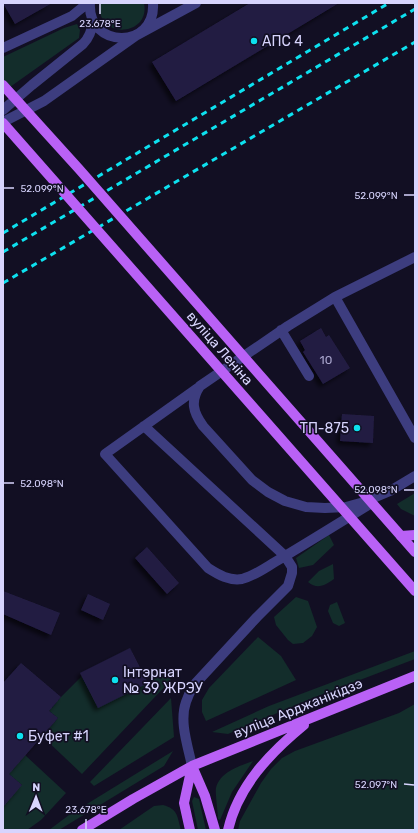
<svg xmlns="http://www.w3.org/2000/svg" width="418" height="833" font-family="Rubik,sans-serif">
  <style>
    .green { fill: #132d2b }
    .building { fill: #231d43; filter: url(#shadow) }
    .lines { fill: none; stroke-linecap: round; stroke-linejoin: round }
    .minor { stroke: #3d3d7f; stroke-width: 10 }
    .major { stroke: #b961f6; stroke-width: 10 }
    .rail { stroke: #0de1ef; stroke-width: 3; stroke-dasharray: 6 5; stroke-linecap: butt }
    .major-bridge { stroke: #b961f6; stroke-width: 10 }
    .ticks { fill: none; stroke: #d7d4fd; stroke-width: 1.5 }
    .poi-dot { fill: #0de1ef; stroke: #120f23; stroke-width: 1.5 }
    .labels { text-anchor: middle; stroke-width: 3.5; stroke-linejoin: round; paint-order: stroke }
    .number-label { font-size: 12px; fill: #aaa6ce }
    .poi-label { font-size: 14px; fill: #d7d4fd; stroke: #120f23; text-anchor: start }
    .street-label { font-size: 14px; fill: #d7d4fd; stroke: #120f23 }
    .ticks-label { font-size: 10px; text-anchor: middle; fill: #d7d4fd; stroke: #120f23; stroke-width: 3.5; stroke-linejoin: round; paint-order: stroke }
  </style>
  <defs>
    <filter id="shadow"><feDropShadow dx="-3.5" dy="3.5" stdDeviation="2" flood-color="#0009"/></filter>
  </defs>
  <rect width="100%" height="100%" fill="#120f23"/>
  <path class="green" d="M100,3H144C151,37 95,40 100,3Z
    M77,24L80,30L79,38L3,92V57L64,28Z
    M415,493V516L401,509L397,504Z
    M329,535L334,545L313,565L299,568L296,558Z
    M333,564L334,579C325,585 318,590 308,582L319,571Z
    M296,597L308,601L317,627L312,636L303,643L293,644L288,640L276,625L274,617Z
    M337,602L345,623L339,626L333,623L328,611L330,605Z
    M258,637L281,656L296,680L206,721L202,712V700L209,688Z
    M415,651V659L310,699L228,734L212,732L269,706Z
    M161,668L171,680L82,774L42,736L58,718L49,711L61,697L82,676L148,683Z
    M171,698L174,737L94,786L90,782Z
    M415,704V830H238L240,821L261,783L271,769L282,758L295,751L399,713Z
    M173,751L164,766L59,830H49L69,815Z
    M25,755L66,793L41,820L27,830H3V793L22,785L4,770L9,764L14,768Z
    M253,761L232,792L220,820L218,819C218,811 215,794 216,788C220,772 239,766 253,761Z
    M194,797L199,799L206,830H198L192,801Z
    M163,805C178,809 177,816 181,830H119L154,806Z"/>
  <path class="building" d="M3,3H52L15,24Z
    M250,3H339L176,101L152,62Z
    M321,328L326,337L329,335L350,368L323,384L303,352L305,350L300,341Z
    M342,414L374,416L373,443L340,441Z
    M147,547L179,583L167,594L135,558Z
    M3,591L60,613L51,635L3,614Z
    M88,594L110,604L103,620L81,610Z
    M130,648L148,683L98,708L80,673Z
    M21,663L61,697L49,711L58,718L9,774L22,785L3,807V683Z"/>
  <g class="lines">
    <path class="minor" d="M90,3C87,49 156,50 153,3
      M3,48L72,16L78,11L88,3
      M3,110L32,85L83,44C90,37 92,30 93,21
      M3,122L44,101L137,35L196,3
      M415,257L335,297L314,310L288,326L200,386C190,401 193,412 203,426L252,480L268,492L285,501L306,507L325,508L346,507L364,502L390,491L415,476
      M335,297L415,438
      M281,330L309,376
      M199,387L105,454L208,568C219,575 229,581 242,579C254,576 265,568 275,562C307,543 339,523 370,504
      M144,426L285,556L292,567V573L288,586L257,617L194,685C191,690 188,696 186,702C179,722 188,746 192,766"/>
    <path class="major" d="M401,536L415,535
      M192,766L205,796L215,830
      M82,830L133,799L192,766L415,676
      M190,830L184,803L192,766
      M228,830C238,786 270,753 304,725"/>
    <path class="rail" d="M3,233L389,3
      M3,252L415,9
      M3,283L415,42"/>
    <path class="major-bridge" d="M3,85L79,169L415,552
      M3,123L415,591"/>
  </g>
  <path class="ticks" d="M100,14V4M4,188H14M404,195H414M4,483H14M404,490H414M404,784L414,785M86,829V819"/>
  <g class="poi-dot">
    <circle cx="254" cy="41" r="4"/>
    <circle cx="357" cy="428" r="4"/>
    <circle cx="115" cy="680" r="4"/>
    <circle cx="20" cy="736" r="4"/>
  </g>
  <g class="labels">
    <g class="number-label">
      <text x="326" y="364">10</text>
    </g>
    <g class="poi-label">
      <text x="262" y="46">АПС 4</text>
      <text x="349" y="433" text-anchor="end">ТП-875</text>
      <text x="123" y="677">Інтэрнат<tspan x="123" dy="16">№ 39 ЖРЭУ</tspan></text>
      <text x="28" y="741">Буфет #1</text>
    </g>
    <g class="street-label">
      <text transform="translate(220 348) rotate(49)" y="5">вуліца Леніна</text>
      <text transform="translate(298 708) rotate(-22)" y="5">вуліца Арджанікідзэ</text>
    </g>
  </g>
  <g class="ticks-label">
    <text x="100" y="27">23.678°E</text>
    <text x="42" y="192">52.099°N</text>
    <text x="376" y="199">52.099°N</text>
    <text x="42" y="487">52.098°N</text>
    <text x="376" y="493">52.098°N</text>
    <text x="376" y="788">52.097°N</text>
    <text x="86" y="813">23.678°E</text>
  </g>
  <rect width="418" height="833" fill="none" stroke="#d7d4fd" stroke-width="8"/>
  <g transform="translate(36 797) rotate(1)" stroke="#120f23" stroke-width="3" paint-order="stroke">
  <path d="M0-3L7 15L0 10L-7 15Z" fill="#d7d4fd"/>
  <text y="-6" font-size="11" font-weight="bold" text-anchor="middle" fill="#d7d4fd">N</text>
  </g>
</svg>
